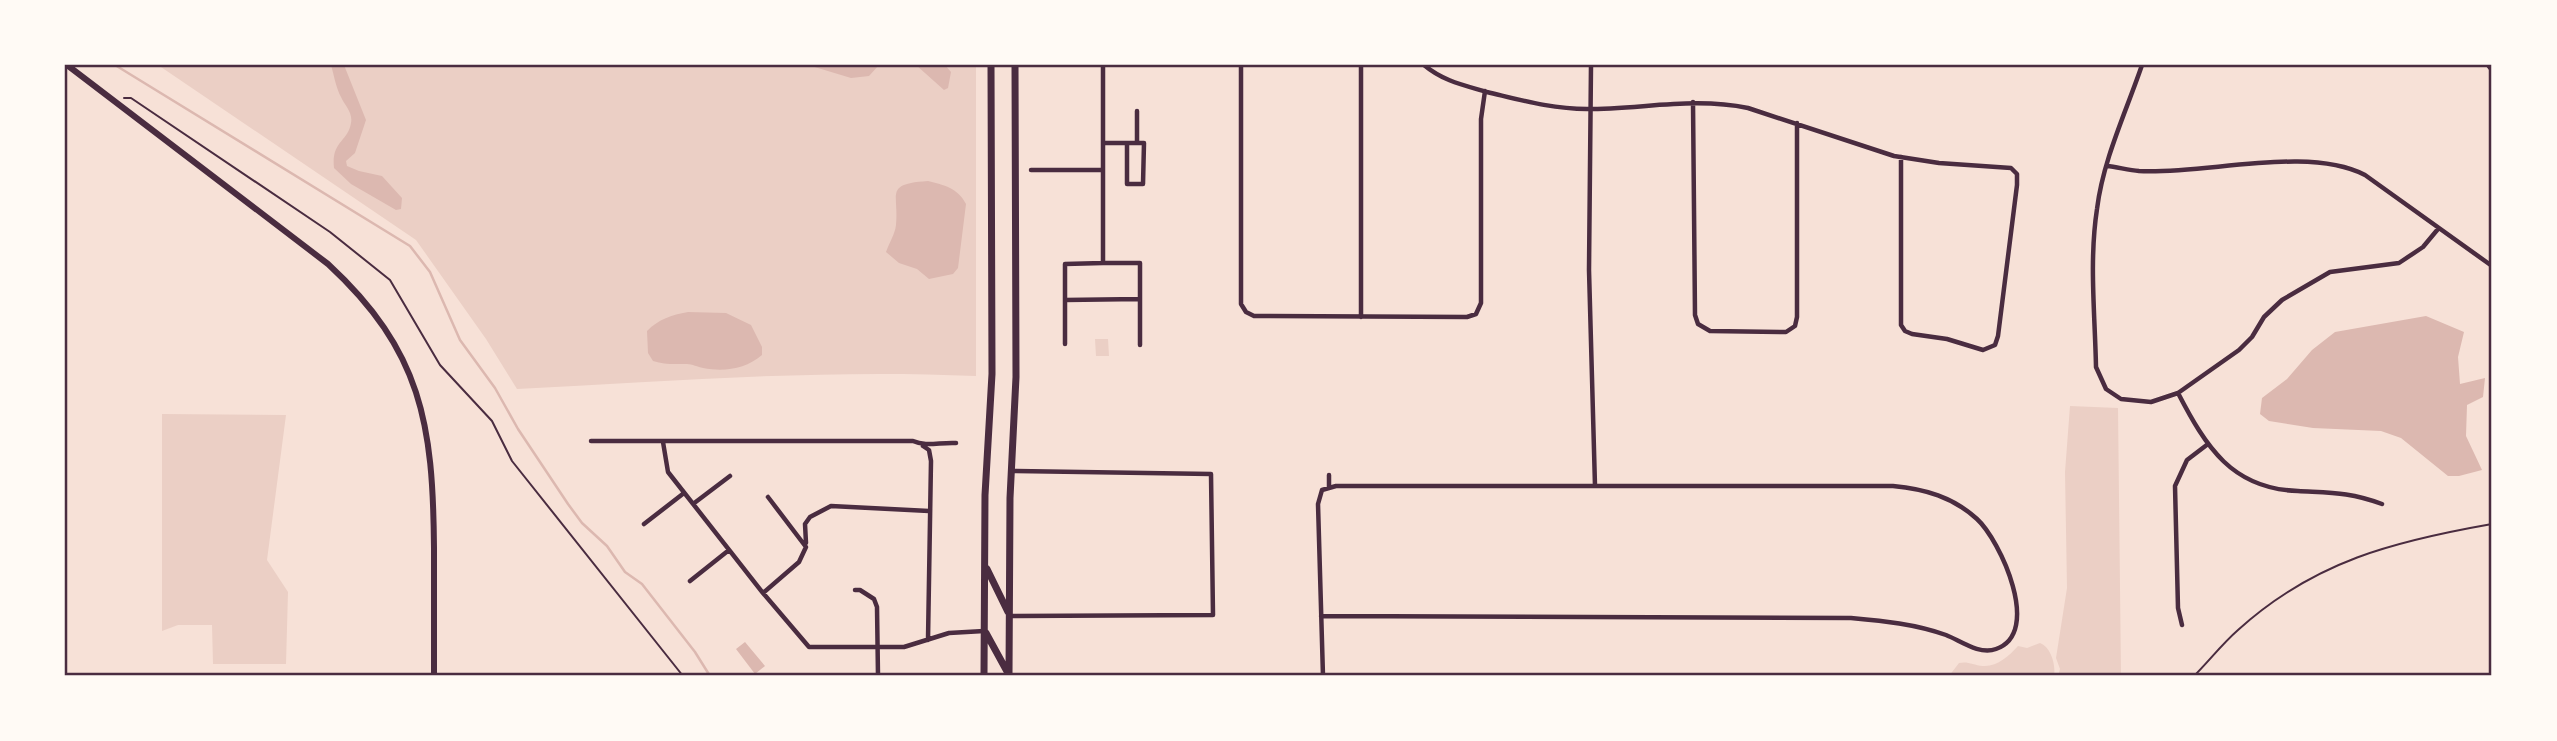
<svg xmlns="http://www.w3.org/2000/svg" width="2557" height="741" font-family="'PT Sans',sans-serif">
  <style>
    .green { fill: #ebcfc5 }
    .water { fill: #dcb8b0 }
    .lines { fill: none; stroke-linecap: round; stroke-linejoin: round }
    .stream { stroke: #dcb8b0; stroke-width: 2.5 }
    .path { stroke: #4a2c40; stroke-width: 2 }
    .minor { stroke: #4a2c40; stroke-width: 4.5 }
    .tertiary { stroke: #4a2c40; stroke-width: 6 }
    .primary { stroke: #4a2c40; stroke-width: 7 }
    .neatline { fill: none; stroke: #4a2c40; stroke-width: 2.5 }
  </style>
  <rect width="100%" height="100%" fill="#f7e1d7"/>
  <path class="green" d="M158,65H976V376C823,369 670,381 517,389L486,339L416,240Z
    M1095,339H1108L1109,356H1096Z
    M2070,406L2118,408L2121,676H2058L2060,669L2056,658L2067,588L2065,472Z
    M162,414L286,415L267,560L288,592L286,664H213L212,625H178L162,631Z
    M2040,643C2051,647 2056,665 2054,676H1949L1959,663C1968,661 1973,665 1983,666C1997,667 2009,656 2018,646L2027,648Z"/>
  <path class="water" d="M331,65H344L366,120L355,153L346,161L347,166L359,171L382,176L402,198L401,209L396,210L351,184L334,168C331,141 348,142 351,123C353,112 345,106 341,97C336,88 334,75 331,65Z
    M808,65H879L869,76L851,78Z
    M916,65H945L951,72L948,88L944,90Z
    M928,181C944,185 958,188 966,204L958,268L953,274L929,279L917,269L899,263L886,252C889,243 895,234 896,225C899,193 884,184 928,181Z
    M688,312L726,313L751,325L762,347V355C746,369 724,372 703,368C698,367 692,364 687,364C674,364 665,365 653,361L648,353L647,331C659,319 671,315 688,312Z
    M2426,316L2464,332L2458,357L2460,384L2485,378L2483,397L2467,405L2466,436L2482,470L2459,476H2448L2401,438L2381,431L2313,428L2269,421L2260,414L2262,398L2287,379L2312,350L2335,332Z
    M745,642L765,666L755,674L736,649Z"/>
  <g class="lines">
    <path class="stream" d="M115,65L410,246L430,272L460,340L495,388L518,429L568,504L582,523L607,546L625,572L642,584L695,652L710,676"/>
    <path class="path" d="M124,98H131L330,232L390,280L440,365L492,421L512,461L683,676
      M2194,676C2209,661 2222,644 2238,630C2314,561 2395,541 2492,524"/>
    <path class="minor" d="M1103,65V263
      M1241,65V304L1246,312L1254,316L1467,317L1476,314L1481,303V119L1485,91
      M1424,65C1443,81 1463,85 1487,92C1521,100 1552,109 1587,109C1642,109 1694,97 1748,108L1894,156L1939,163L2011,168L2017,174V185L1998,336L1995,345L1983,350L1947,339L1912,334L1905,331L1901,325V157
      M1591,65L1589,270L1595,486
      M2142,65C2126,112 2103,160 2097,209C2089,261 2095,315 2096,367L2106,389L2121,399L2151,402L2178,393L2239,350L2252,337L2264,317L2282,300L2330,272L2399,263L2423,247L2438,229
      M2488,65L2492,70
      M1693,102L1695,315L1698,324L1710,331L1786,332L1795,326L1797,317V123
      M1103,143H1144L1143,184H1127V143
      M1137,143V111
      M2107,166C2117,167 2128,170 2139,171C2204,175 2307,145 2365,175L2492,266
      M1031,170H1103
      M1103,263H1140V299L1065,300V264Z
      M1140,299V345
      M1065,300V344
      M1361,317V65
      M2178,393C2206,447 2232,489 2298,491C2332,493 2349,492 2382,504
      M591,441H913C926,447 940,442 956,443
      M663,442L668,472L763,593L809,647H904L949,633L984,631
      M923,446L929,450L931,461L928,640
      M1329,487V475
      M693,504L730,476
      M644,524L684,493
      M806,543L805,524L810,517L831,506L929,511
      M690,581L729,550
      M855,590H860L874,599L877,607L878,676
      M763,593L799,562L806,547L768,497
      M1009,616L1213,615L1211,474L1011,471
      M1321,616L1851,618C1884,621 1915,624 1946,635C1961,641 1979,655 1996,649C2043,633 2000,540 1977,519C1953,497 1925,489 1893,486H1336L1322,490L1318,504L1323,676
      M2182,625L2178,608L2175,486L2187,460L2208,444"/>
    <path class="tertiary" d="M67,65L328,264C422,351 433,424 434,548C434,591 434,633 434,676"/>
    <path class="primary" d="M987,569L1008,612
      M986,633L1009,675
      M984,676L985,495L992,374L991,65
      M1009,676L1010,498L1016,377L1015,65"/>
  </g>
  <rect width="2557" height="741" fill="none" stroke="#fffaf5" stroke-width="133"/>
  <rect x="66" y="66" width="2424" height="608" class="neatline"/>
</svg>
